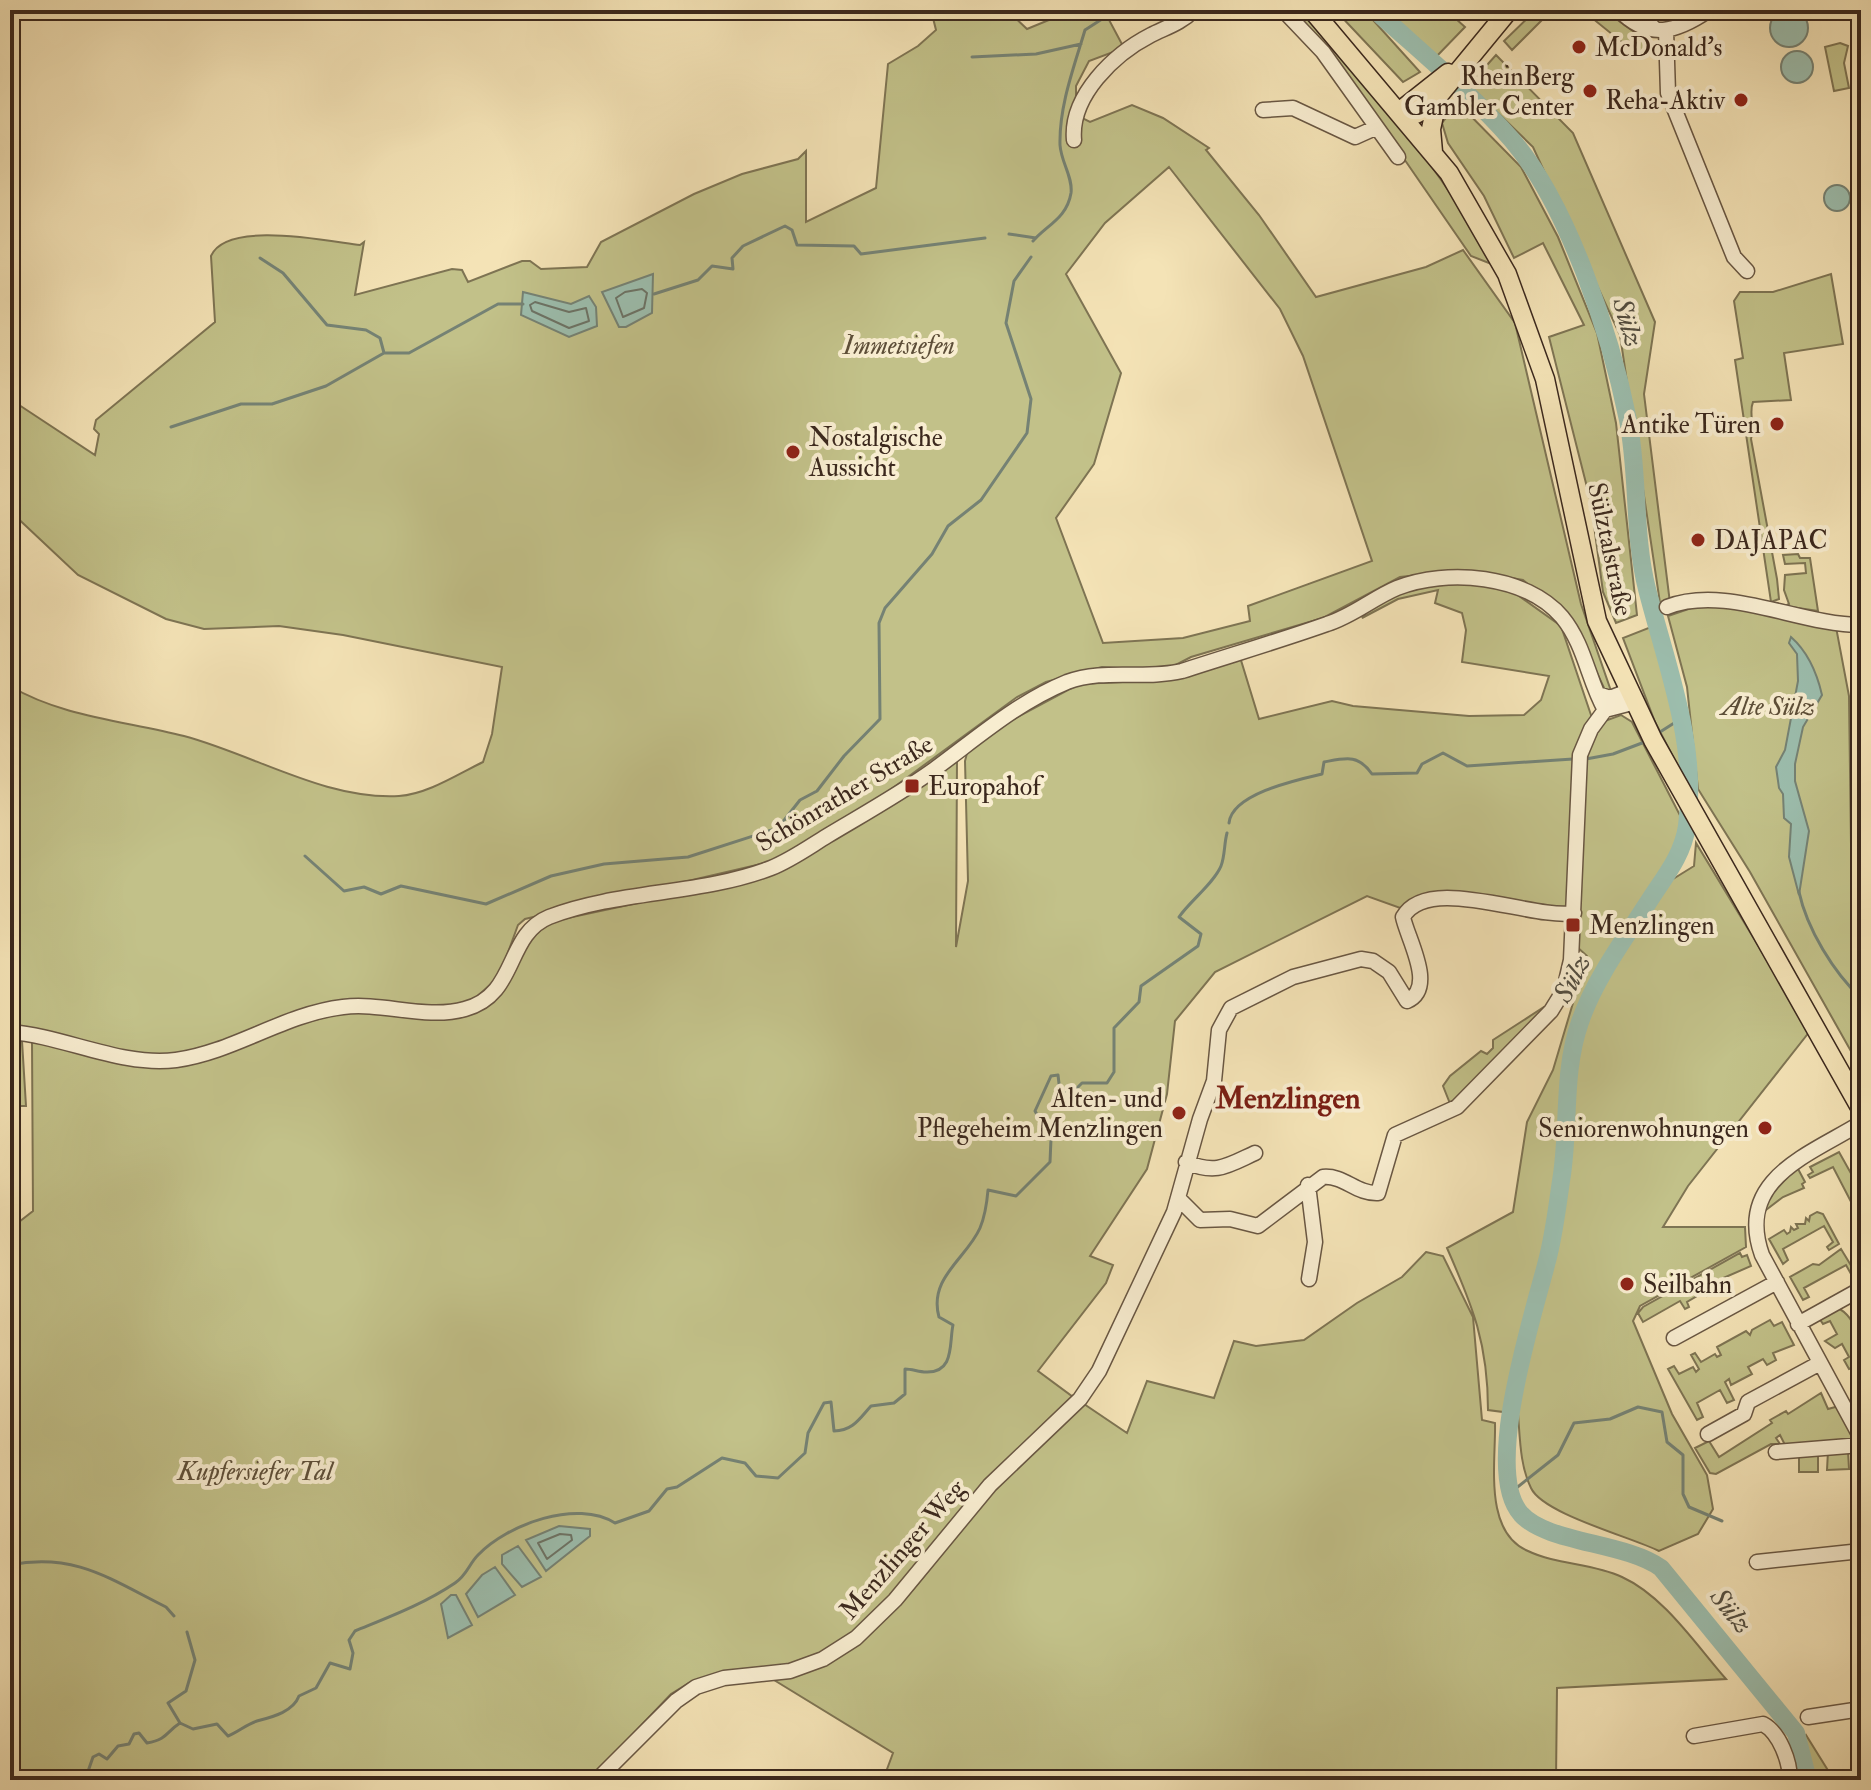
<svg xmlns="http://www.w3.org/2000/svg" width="1871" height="1790" font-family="'IM FELL Double Pica',serif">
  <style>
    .green { fill: #c2c189; stroke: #7e7453; stroke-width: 2; fill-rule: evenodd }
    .water { fill: #9cbeae; stroke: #758274; stroke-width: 2 }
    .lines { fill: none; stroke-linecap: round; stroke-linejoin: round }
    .shore { stroke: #6c7366; stroke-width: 2 }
    .stream { stroke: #758274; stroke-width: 3 }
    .river { stroke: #9cbeae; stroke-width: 18 }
    .minor-casing { stroke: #695743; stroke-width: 17 }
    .major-casing { stroke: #3b281d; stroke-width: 21 }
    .minor { stroke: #f8edd0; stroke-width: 14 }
    .major { stroke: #f4e3b6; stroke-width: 18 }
    .poi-dot { fill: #8f2418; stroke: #f8edd0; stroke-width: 3 }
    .labels { text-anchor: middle; stroke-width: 8; stroke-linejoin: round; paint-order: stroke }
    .poi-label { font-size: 26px; fill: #3b281d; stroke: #f8edd0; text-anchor: start }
    .park-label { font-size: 26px; font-style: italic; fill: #5d4e38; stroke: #f8edd0 }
    .street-label { font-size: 26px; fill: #3b281d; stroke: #f8edd0 }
    .water-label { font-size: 28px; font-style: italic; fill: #534e41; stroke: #f8edd0 }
    .quarter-label { font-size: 30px; font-weight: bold; fill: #7a1f14; stroke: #f8edd0 }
  </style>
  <rect width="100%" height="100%" fill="#f4e3b6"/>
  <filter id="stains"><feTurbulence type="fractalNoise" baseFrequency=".0025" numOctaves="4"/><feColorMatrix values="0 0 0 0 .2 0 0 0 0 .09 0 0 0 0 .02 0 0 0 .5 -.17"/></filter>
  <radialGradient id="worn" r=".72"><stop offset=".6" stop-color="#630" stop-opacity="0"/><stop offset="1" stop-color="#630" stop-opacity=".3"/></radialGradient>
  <path class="green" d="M931,10H1007L1027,29L1073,10H1122L1108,18L1124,48L1089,61L1076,86V115L1090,122L1132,105L1163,118L1209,148L1206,150L1259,215L1316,297L1426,267L1463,250L1515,323L1581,604L1611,691L1605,690L1572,620L1523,580L1465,570L1400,577L1323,618L1191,657L1164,671L1102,667L1046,682L1017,697L886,793L774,861L525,919L518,925L499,977L473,1000L450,1006L341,1001L196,1052L165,1055L134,1054L10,1029V686C62,717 126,721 184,736C255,755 325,800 399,796C428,794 458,774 483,762L492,734L502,667L343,635L279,626L204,629L166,619L78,575L10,511V399L95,455L99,434L94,429L96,420L215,322L211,256C226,220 327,241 360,245L364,242L355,295L452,269L462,270L468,282L522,261H530L541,269L587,267L601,242L694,194L742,174L798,159L806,151V222L876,188L888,64L918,46L936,30ZM1169,167L1280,309L1303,356L1372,561L1248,606L1250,621L1183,638L1103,643L1056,518L1094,464L1121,373L1066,274L1105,223Z
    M1285,10H1303C1374,90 1443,171 1494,265L1471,256L1400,153Z
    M1335,10H1364L1420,72L1403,82Z
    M1388,10H1446L1465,27L1435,58Z
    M1536,10H1552L1512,50L1504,41Z
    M1599,10H1606C1618,23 1651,40 1655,52L1639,56L1592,18Z
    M1840,43L1848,46L1844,63L1849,88L1834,91L1825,47Z
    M1496,55L1573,133L1655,322L1644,394L1670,603H1660L1620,335L1533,147L1469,85Z
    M1458,103L1521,167L1558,237L1597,333L1616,423L1637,615L1616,623L1603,592L1591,503L1549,337L1584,325L1543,243L1514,258L1484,196L1448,143L1442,123Z
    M1831,274L1843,344L1784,353L1791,400L1753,402C1748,414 1756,426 1751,439L1777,579L1779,599L1771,602L1735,360L1743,358L1734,301L1740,292H1773Z
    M1798,554L1800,558H1810L1818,611L1785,606L1789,604L1784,590L1785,575L1806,573L1805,563L1785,564L1783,555Z
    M1466,583L1512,591L1561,626L1592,718L1570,903L1564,908L1464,894L1403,909L1367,896L1215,972L1175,1021L1167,1094L1147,1169L1090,1256L1113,1265L1106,1283L1038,1371L1073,1397L869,1622L836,1646L788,1666L689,1683L671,1694L589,1780H10V1229L33,1211L32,1042L147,1064L345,1012L411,1013L495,1000L503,991L527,943L549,922L754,878L957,758L956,947L968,881L965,761L968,749L999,727L1079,684L1166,680L1240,657L1259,719L1332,701L1353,706L1469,716L1524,715L1541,700L1549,676L1462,662L1466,630L1462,613L1435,603L1438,590L1398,599L1362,618C1386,585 1429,587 1466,583Z
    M1712,601L1836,627L1849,696L1851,844L1861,899V1069L1750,872L1698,789L1687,687L1668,616Z
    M1651,627L1677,714L1683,776L1655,722L1623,638Z
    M1621,715L1632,722L1687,829L1644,897L1694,866L1696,843L1810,1031L1688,1186L1663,1227H1745L1746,1247L1640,1306L1633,1321L1672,1414L1707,1475L1713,1509L1698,1534L1659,1551C1631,1537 1543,1514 1531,1488C1520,1466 1520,1438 1518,1414L1488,1410C1488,1344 1473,1307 1447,1248L1513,1212L1527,1122L1553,1070L1587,956L1575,945L1583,762L1602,722Z
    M1544,1007L1548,1010L1451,1106L1443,1086L1450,1076L1481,1051L1487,1054L1493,1048V1040Z
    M10,1036L22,1041L26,1106H10Z
    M1839,1152L1853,1177V1185L1857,1184L1861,1191V1221L1833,1167L1810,1178L1808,1175L1813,1172L1810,1167Z
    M1797,1167L1805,1182L1802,1184L1804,1188L1783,1197L1762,1213L1765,1201Z
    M1817,1212L1823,1214L1839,1244L1829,1250L1827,1247L1833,1242L1824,1226L1783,1249L1788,1260L1783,1264L1769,1239L1784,1230L1787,1234L1790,1232L1791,1227L1794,1230L1798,1228L1796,1224H1805L1806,1218L1809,1221L1810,1216Z
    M1841,1249L1855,1272L1851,1274L1846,1265L1804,1288L1809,1297L1803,1300L1790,1277L1813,1264L1819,1265Z
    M1426,1252L1443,1256L1473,1317L1482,1420L1495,1423C1496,1462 1483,1532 1528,1551C1557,1565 1592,1563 1622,1577C1664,1596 1696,1645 1726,1679L1557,1688L1556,1780H883L893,1753L774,1680C881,1656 925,1570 990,1492C1017,1460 1051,1431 1081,1402L1127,1433L1147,1381L1214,1398L1234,1341L1256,1346L1304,1340L1357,1303L1402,1277Z
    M1740,1253L1742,1257L1747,1255L1751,1266L1721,1279L1723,1282L1709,1290L1711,1294L1707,1296L1704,1292L1687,1302L1689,1307L1685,1309L1680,1301L1643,1322L1638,1313L1643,1307Z
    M1836,1307C1862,1319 1861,1354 1861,1378L1855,1367L1849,1369L1844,1360L1849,1357L1842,1344L1835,1348L1825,1341L1837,1334L1830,1321L1823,1324L1819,1318Z
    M1770,1320L1774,1326L1782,1322L1794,1345L1773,1353L1776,1360L1767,1365L1763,1359L1748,1367L1752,1374L1731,1385L1729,1379L1725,1382L1734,1400L1727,1403L1720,1390L1697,1403L1703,1417L1697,1420L1668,1369L1674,1366L1679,1374L1693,1367L1696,1372L1699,1369L1691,1355L1695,1353L1701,1362L1715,1354L1717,1357L1721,1355L1717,1347L1746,1331L1750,1335L1752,1330Z
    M1821,1393L1828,1409L1839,1406L1854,1440L1785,1445L1780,1435L1776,1438L1780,1444H1771L1716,1474L1710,1473L1695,1448L1709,1441L1719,1457L1772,1423L1770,1420L1786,1411L1788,1414Z
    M1828,1451H1848L1849,1469L1827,1470Z
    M1818,1452V1472H1799V1453Z
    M1806,1735L1834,1780H1815L1802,1741Z"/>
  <path class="water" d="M1770 28a19 19 0 1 1 38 0a19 19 0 1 1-38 0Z
    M1781 67a16 16 0 1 1 32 0a16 16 0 1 1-32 0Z
    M1824 198a13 13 0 1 1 26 0a13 13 0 1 1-26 0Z
    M653,274L652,313L626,327H619L602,292Z
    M523,292L571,304L589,296L596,307L597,326L569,337L521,315Z
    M1791,637C1808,652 1817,673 1822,695L1803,727L1795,764V781L1809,831L1799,895L1789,857L1791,824L1784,818L1783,794L1779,788L1776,767L1785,750L1798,681L1797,654L1789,643Z
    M559,1526L590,1529V1536L546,1571L526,1540Z
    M518,1546L541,1577L522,1587L502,1564V1555Z
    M495,1567L515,1595L478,1617L466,1594L482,1575Z
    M451,1595H456L472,1625L448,1638L441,1604Z"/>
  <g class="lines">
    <path class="shore" d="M642,289L647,293L644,308L623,317L616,298L625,292Z
      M535,302L569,312L586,308L589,321L569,328L532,311L530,305Z
      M560,1534L571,1535L572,1540L547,1559L538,1543Z"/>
    <path class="stream" d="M972,57L1036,54L1081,44
      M1009,234L1036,238
      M1033,241C1047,225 1067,218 1071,193C1073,177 1061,162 1060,145C1059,106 1074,67 1085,30L1116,10
      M260,258L283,273L327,325L366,330L380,338L384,353
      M654,294L698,280L712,266L733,269L732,258L743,246L785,226L792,230L797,245L854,246L861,254L985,238
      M171,427L241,404H272L326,386L384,353H409L498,304H523
      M1660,732L1682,718
      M1586,759L1613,754L1642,743
      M1229,823C1232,794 1296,780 1322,774L1324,762C1346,758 1358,754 1372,774L1417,773L1422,764L1443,753L1467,766L1573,759
      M305,856L344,891L364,887L381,894L401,886L486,904L551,876L604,864L688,857L778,828L800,800L817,791L844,756L880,719L879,623L885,608L932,554L948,526L981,500L1027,433L1031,399L1006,323L1014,281L1031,257
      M1799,892C1807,929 1834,973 1861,998
      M1510,1493L1558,1455L1574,1423L1610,1419L1638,1407L1662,1412L1667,1442L1683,1455V1494L1689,1507L1722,1521
      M10,1565C74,1552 110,1579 166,1607L174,1616
      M180,1723L168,1703L186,1691L195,1660L187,1632
      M85,1780L93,1757L99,1754L107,1759L118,1746L129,1744L134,1734L139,1733L147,1743C168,1739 166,1732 180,1723L193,1729L217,1724L228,1736C238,1732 247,1724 257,1721C272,1717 293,1712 299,1696L316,1688L330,1663L350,1669L353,1653L349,1640L355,1631C389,1617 424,1604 455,1583C467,1575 469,1564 478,1555C508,1524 577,1499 615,1523L649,1511L667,1489L677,1487L722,1458L745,1463L756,1476L778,1478L805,1453L808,1433L824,1403L831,1402L834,1431C853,1431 860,1418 871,1406L894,1403L905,1394V1369C912,1369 919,1372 926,1372C955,1373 949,1343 953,1325L939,1317C928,1278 967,1258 980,1228C985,1216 987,1202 988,1190L1016,1196L1050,1162L1051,1139L1035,1111L1051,1076L1058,1075L1060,1092H1073L1082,1083H1107L1114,1072V1028L1139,1002L1141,986L1198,946L1201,934L1179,917C1190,901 1214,883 1221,866C1225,856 1224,844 1227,833"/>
    <path class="river" d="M1375,10C1421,52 1471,93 1512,140C1568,205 1611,336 1628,420C1639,475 1633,534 1647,589C1667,668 1698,744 1687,826C1683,854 1666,875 1651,898C1626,937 1595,978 1580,1022C1562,1073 1570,1128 1561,1181C1557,1208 1554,1235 1547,1261C1534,1313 1482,1471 1521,1514C1546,1543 1625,1542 1661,1568L1796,1733L1808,1780"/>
    <g class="minor-casing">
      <path id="minor" d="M1283,10L1323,52L1398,157
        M1619,10C1649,41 1677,32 1709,10
        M1634,10L1654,28
        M1666,30L1668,93L1734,257L1747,271
        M1263,110L1293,108L1355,137L1375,128
        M1074,140C1070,96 1114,54 1151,35C1167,27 1181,23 1194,10
        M1667,607C1726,584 1799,625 1861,625
        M1598,694L1610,698L1628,691
        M1605,710L1632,703
        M10,1032C64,1036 121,1067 176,1060C234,1052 284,1014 343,1007C383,1002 426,1020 465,1009C518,995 505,935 549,917C619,890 701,895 771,868C791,860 809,847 827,836C862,815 898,795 932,771C976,739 1016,703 1067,682C1104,668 1144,680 1182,671C1231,655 1279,641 1327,624C1353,616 1373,598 1397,588C1447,568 1526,575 1562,617C1585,645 1588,680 1605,710
        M1861,1123C1809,1155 1735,1179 1762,1255L1861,1438
        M1186,1162C1216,1175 1227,1166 1255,1153
        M1308,1185L1315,1242L1309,1279
        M1178,1198L1200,1220L1230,1219L1258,1226L1323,1177C1344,1175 1356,1194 1378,1193L1395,1135L1457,1107L1551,1011L1564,990L1571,960L1580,755L1591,729L1605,710
        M1798,1324L1861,1289
        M1674,1338L1777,1282
        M1708,1434L1744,1414L1748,1402L1820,1363
        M1776,1452L1861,1445
        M1757,1562L1861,1551
        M1808,1717L1861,1709
        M1694,1736L1763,1724C1780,1733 1790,1762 1790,1780
        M597,1780L676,1701L696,1687L724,1678L790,1671L823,1659L856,1638L895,1600L990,1485L1080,1399L1099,1371L1174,1212L1200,1119L1214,1081L1219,1030L1231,1008L1293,977L1361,959L1373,961L1389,972L1407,1001C1437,988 1407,938 1403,917C1428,873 1532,920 1574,913"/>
    </g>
    <g class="major-casing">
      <path id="major" d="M1312,10L1449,173L1507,274L1545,379L1597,621L1653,740L1861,1109
        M1400,111L1448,73
        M1403,115L1416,114L1430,106L1509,10
        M1433,152L1431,129L1438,97"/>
    </g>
    <use href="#minor" class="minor"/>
    <use href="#major" class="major"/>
  </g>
  <g class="poi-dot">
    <circle cx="1579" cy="47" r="8"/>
    <circle cx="1590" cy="91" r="8"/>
    <circle cx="1741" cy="100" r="8"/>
    <circle cx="1777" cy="424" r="8"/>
    <circle cx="793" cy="452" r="8"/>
    <circle cx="1698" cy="540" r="8"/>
    <rect x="904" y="778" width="16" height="16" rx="4"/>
    <rect x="1565" y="917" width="16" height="16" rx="4"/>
    <circle cx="1179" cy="1113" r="8"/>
    <circle cx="1765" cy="1128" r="8"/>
    <circle cx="1627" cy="1284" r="8"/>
  </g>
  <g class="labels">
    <g class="poi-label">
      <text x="1595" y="56">McDonald's</text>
      <text x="1574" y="85" text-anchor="end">RheinBerg<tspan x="1574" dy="30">Gambler Center</tspan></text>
      <text x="1725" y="109" text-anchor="end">Reha-Aktiv</text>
      <text x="1761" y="433" text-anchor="end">Antike Türen</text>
      <text x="809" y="446">Nostalgische<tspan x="809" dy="30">Aussicht</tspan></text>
      <text x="1714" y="549">DAJAPAC</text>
      <text x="928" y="795">Europahof</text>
      <text x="1589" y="934">Menzlingen</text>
      <text x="1163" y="1107" text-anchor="end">Alten- und<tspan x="1163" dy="30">Pflegeheim Menzlingen</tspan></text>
      <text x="1749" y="1137" text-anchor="end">Seniorenwohnungen</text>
      <text x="1643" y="1293">Seilbahn</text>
    </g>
    <g class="park-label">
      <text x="899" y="354">Immetsiefen</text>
      <text x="1768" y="715">Alte Sülz</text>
      <text x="255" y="1480">Kupfersiefer Tal</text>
    </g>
    <g class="street-label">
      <text transform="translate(1611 549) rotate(78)" y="9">Sülztalstraße</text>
      <text transform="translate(844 793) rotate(-31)" y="9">Schönrather Straße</text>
      <text transform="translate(902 1549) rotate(-49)" y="9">Menzlinger Weg</text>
    </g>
    <g class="water-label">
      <text transform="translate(1629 322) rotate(74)" y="10">Sülz</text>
      <text transform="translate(1571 978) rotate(-63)" y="10">Sülz</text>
      <text transform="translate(1732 1610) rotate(51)" y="10">Sülz</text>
    </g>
    <g class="quarter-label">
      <text x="1288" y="1108">Menzlingen</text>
    </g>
  </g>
  <rect width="1871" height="1790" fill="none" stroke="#f4e3b6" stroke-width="40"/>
  <rect x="12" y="12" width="1847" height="1766" fill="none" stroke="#3b281d" stroke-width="4"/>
  <rect x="20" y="20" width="1831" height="1750" fill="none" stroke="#3b281d" stroke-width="2"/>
  <rect width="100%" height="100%" filter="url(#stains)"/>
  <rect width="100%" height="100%" fill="url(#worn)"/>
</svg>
